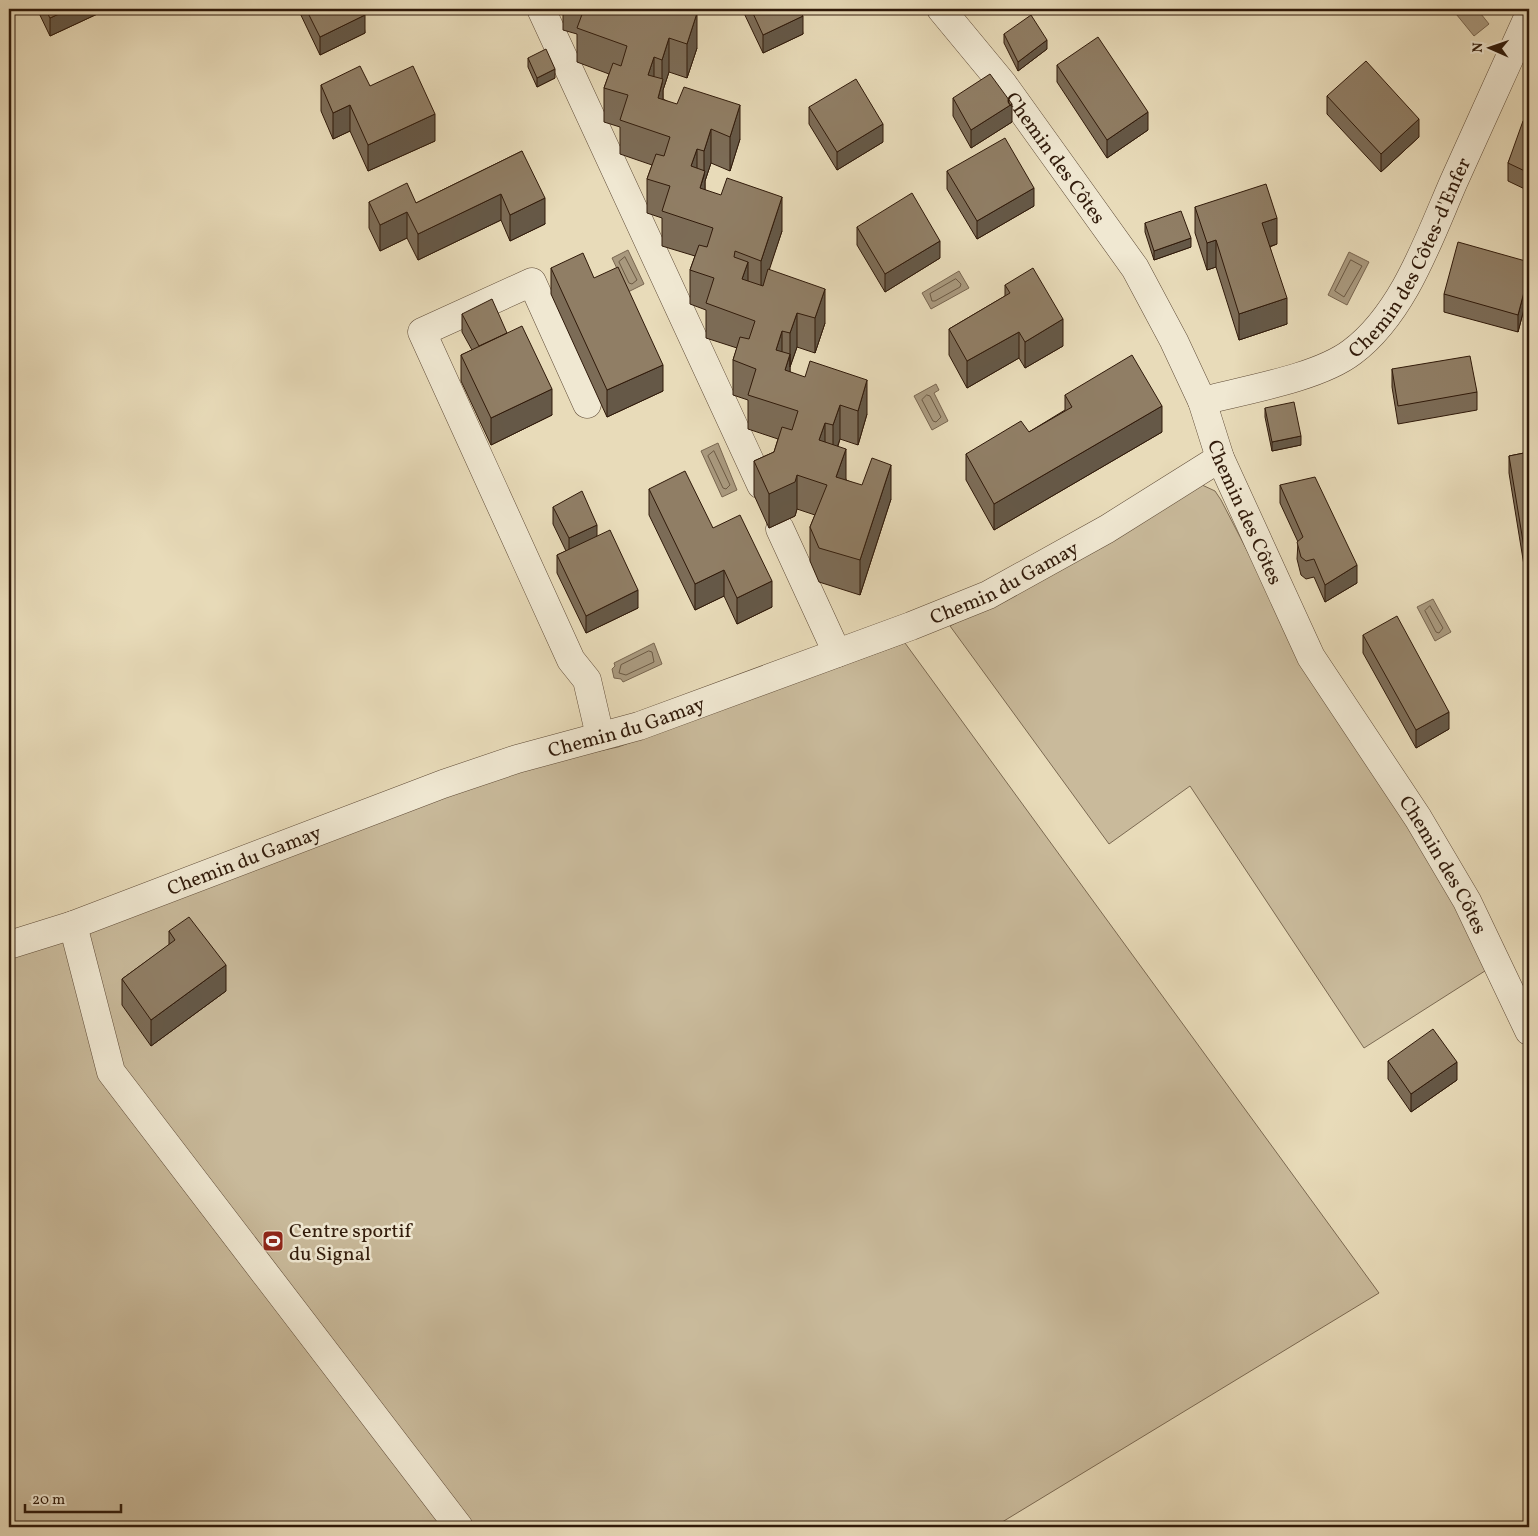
<svg xmlns="http://www.w3.org/2000/svg" width="1538" height="1536" font-family="Vollkorn,serif">
  <style>
    .green { fill: #c9ba9b; stroke: #7c6a52 }
    .water { fill: #a9997e; stroke: #796650 }
    .lines { fill: none; stroke-linecap: round; stroke-linejoin: round }
    .shore { stroke: #6c5a44; stroke-width: 1 }
    .minor-casing { stroke: #5e4a36; stroke-width: 29 }
    .minor { stroke: #f0e8d2; stroke-width: 28 }
    .wall { fill: #7c6c57; stroke: #301a0a }
    .shaded-wall { fill: #655847; stroke: #301a0a }
    .building { fill: #907e65; stroke: #301a0a }
    .labels { text-anchor: middle; stroke-width: 5; stroke-linejoin: round; paint-order: stroke }
    .street-label { font-size: 20px; fill: #301a0a; stroke: #f0e8d2 }
    .poi-label { font-size: 20px; fill: #301a0a; stroke: #f0e8d2; text-anchor: start }
  </style>
  <rect width="100%" height="100%" fill="#e8dbb9"/>
  <filter id="stains"><feTurbulence type="fractalNoise" baseFrequency=".004" numOctaves="4"/><feColorMatrix values="0 0 0 0 .2 0 0 0 0 .09 0 0 0 0 .02 0 0 0 .5 -.17"/></filter>
  <radialGradient id="worn" r=".72"><stop offset=".6" stop-color="#630" stop-opacity="0"/><stop offset="1" stop-color="#630" stop-opacity=".3"/></radialGradient>
  <path class="green" d="M1200,484L1215,491L1221,500L1303,659L1412,822L1488,969L1364,1048L1190,786L1109,844L950,626L1111,540Z
    M905,643L1379,1293L994,1527H9V955L258,869L443,784L618,747Z"/>
  <path class="water" d="M1452,9H1477L1489,24L1474,36Z
    M628,250L644,284L628,292L612,258Z
    M1349,252L1369,262L1347,305L1328,295Z
    M959,271L969,288L931,309L922,293Z
    M936,384L939,390L934,393L948,421L932,430L914,396Z
    M718,443L737,490L722,497L701,451Z
    M1433,599L1451,632L1435,641L1417,607Z
    M654,643L662,664L623,682L621,679L614,678L612,669L615,666L614,663Z"/>
  <g class="lines">
    <path class="shore" d="M625,257L637,280L632,284L629,283L619,262Z
      M1351,260L1362,266L1344,297L1335,291Z
      M956,279L961,284L960,287L935,301H932L930,294Z
      M927,395L930,396L941,417L936,422L933,421L922,400Z
      M714,451L730,485L726,489L723,488L708,456Z
      M1430,606L1443,628L1439,633L1436,632L1425,611Z
      M649,651L652,652L654,662L626,675L619,673L621,665Z"/>
    <g class="minor-casing">
      <g id="minor">
        <path d="M541,9L761,485"/>
        <path id="s1" d="M941,9L1003,84L1135,268L1174,341L1202,401L1220,458L1311,657L1418,818L1467,901L1529,1031"/>
        <path id="s2" d="M1202,401C1245,390 1318,378 1352,352C1404,313 1429,238 1454,181C1479,126 1504,70 1529,15"/>
        <path d="M587,404L532,282L422,332L571,660L587,680L600,736"/>
        <path d="M780,529L837,653"/>
        <path d="M73,925L111,1072L459,1527"/>
        <path id="s3" d="M9,945L73,925L443,784L517,759L639,726L911,626L988,595L1107,529L1220,458"/>
      </g>
    </g>
    <use href="#minor" class="minor"/>
  </g>
  <path class="wall" d="M37,9H108L50,36Z
    M298,9H362L365,33L320,55Z
    M563,9H625L697,48L687,78L669,72L663,90V99L740,139L730,171L711,163L705,181V190L782,231L769,269L825,323L815,353L797,347L790,367V372L867,414L858,445L840,439L838,446L846,480L891,499L860,595L819,582L810,561V527L815,515L797,509L795,516L769,528L754,495V461L774,452L778,439L748,429V400L733,395V360L737,348L706,338V310L690,304V270L695,256L662,246V218L647,213V179L652,165L620,154V127L604,122V88L609,74L577,62V34L563,30Z
    M742,9H799L803,34L763,53Z
    M1004,34L1047,49L1018,71L1004,43Z
    M528,58L555,78L537,87L528,67Z
    M1057,65L1148,130L1107,158L1057,82Z
    M321,85L370,86L435,141L368,171L350,131L333,139L321,111Z
    M1327,96L1419,137L1381,172L1327,114Z
    M953,98L1012,122L971,148L953,116Z
    M809,107L883,142L837,170L809,124Z
    M1529,114V191L1508,181V163Z
    M522,151L545,224L510,241L501,220L418,260L407,238L380,251L369,228V202L416,203Z
    M947,171L1034,206L977,239L947,189Z
    M1195,207L1277,244L1270,247L1287,324L1239,340L1216,267L1207,270L1195,233Z
    M1145,223L1191,247L1154,260L1145,232Z
    M857,227L940,258L885,292L857,245Z
    M1529,262V290L1518,332L1444,312V294Z
    M551,268L594,278L663,391L607,417L551,294Z
    M1005,285L1063,346L1025,368L1019,358L967,388L949,355V329L1005,296Z
    M462,314L507,333L552,415L491,445L461,381V355L472,350L462,332Z
    M1392,369L1477,392V410L1398,424L1392,387Z
    M1065,395L1162,432L994,530L966,480V454L1029,432L1065,410Z
    M1265,408L1301,445L1272,451L1265,417Z
    M1529,452V590H1528L1509,473V456Z
    M1280,485L1357,583L1325,602L1314,577L1306,579L1301,575L1297,559L1298,542L1280,503Z
    M649,489L713,528L772,607L737,624L724,596L695,610L649,515Z
    M553,507L597,536L638,608L586,633L557,573V555L566,551L553,524Z
    M1363,635L1449,729L1416,748L1363,653Z
    M169,931L226,991L151,1046L122,1005V979L169,945Z
    M1388,1061L1457,1080L1411,1112L1388,1079Z"/>
  <path class="shaded-wall" d="M70,9H108L50,36V18Z
    M697,13V48L687,78V44Z
    M365,15V33L320,55V37Z
    M803,16V34L763,53V35Z
    M669,38V72L663,90V114L658,98L662,84V60Z
    M1047,40V49L1018,71V62Z
    M654,57V91L648,75Z
    M555,69V78L537,87V78Z
    M1012,104V122L971,148V130Z
    M350,105V131L333,139V113Z
    M740,105V139L730,171V137Z
    M1148,112V130L1107,158V140Z
    M435,114V141L368,171V145Z
    M1419,119V137L1381,172V154Z
    M883,124V142L837,170V152Z
    M711,129V163L705,181V206L700,188L704,176V151Z
    M697,149V183L691,166Z
    M1034,188V206L977,239V221Z
    M501,194V220L418,260V234Z
    M782,197V231L761,295V261Z
    M545,198V224L510,241V215Z
    M407,212V238L380,251V225Z
    M1277,218V244L1262,249V223Z
    M1191,238V247L1154,260V251Z
    M1216,240V267L1207,270V243Z
    M940,241V258L885,292V274Z
    M748,262V296L742,279Z
    M1529,273V290L1518,332V315Z
    M825,289V323L815,353V318Z
    M1287,298V324L1239,340V314Z
    M797,313V347L790,367V333Z
    M1063,319V346L1025,368V342Z
    M782,331V366L776,350Z
    M1019,332V358L967,388V361Z
    M790,354V388L785,370Z
    M663,365V391L607,417V390Z
    M867,380V414L858,445V411Z
    M552,389V415L491,445V418Z
    M840,405V439L833,459V425Z
    M1162,406V432L994,530V504Z
    M825,423V457L819,440Z
    M1301,436V445L1272,451V442Z
    M846,449V483L836,477Z
    M891,465V499L860,595V560Z
    M797,475V509L795,516L769,528V494Z
    M597,525V543L569,556V538Z
    M1357,565V583L1325,602V585Z
    M724,570V596L695,610V584Z
    M772,581V607L737,624V598Z
    M638,590V608L586,633V616Z
    M1449,712V729L1416,748V730Z
    M226,965V991L151,1046V1020Z
    M1457,1062V1080L1411,1112V1094Z"/>
  <path class="building" d="M45,9H70L50,18Z
    M306,9H362L365,15L320,37Z
    M584,9H625L635,12L636,9H683L697,13L687,44L669,38L662,60L654,57L648,75L663,79L658,98L677,104L684,87L740,105L730,137L711,129L704,151L697,149L691,166L705,171L700,188L721,195L727,178L782,197L761,261L735,251L734,257L748,262L742,279L763,286L768,269L825,289L815,318L797,313L790,333L782,331L776,350L790,354L785,370L805,377L810,361L867,380L858,411L840,405L833,425L825,423L819,440L846,449L836,477L862,485L872,458L891,465L860,560L819,548L810,527L827,485L797,475L795,482L769,494L754,461L774,452L782,427L792,430L798,411L748,395L756,369L733,360L740,337L749,339L755,321L706,303L714,278L690,270L699,245L707,247L713,228L662,211L670,186L647,179L656,154L664,156L670,137L620,120L628,95L604,88L613,63L621,66L627,46L577,28Z
    M751,9H799L803,16L763,35Z
    M1031,15L1047,40L1018,62L1004,34Z
    M1098,37L1148,112L1107,140L1057,65Z
    M546,49L555,69L537,78L528,58Z
    M1366,61L1419,119L1381,154L1327,96Z
    M360,66L370,86L413,66L435,114L368,145L350,105L333,113L321,85Z
    M990,74L1012,104L971,130L953,98Z
    M856,79L883,124L837,152L809,107Z
    M1529,114V173L1508,163L1523,121Z
    M1005,138L1034,188L977,221L947,171Z
    M522,151L545,198L510,215L501,194L418,234L407,212L380,225L369,202L407,183L416,203Z
    M1266,184L1277,218L1262,223L1287,298L1239,314L1216,240L1207,243L1195,207Z
    M912,193L940,241L885,274L857,227Z
    M1181,211L1191,238L1154,251L1145,223Z
    M1458,242L1529,262V273L1518,315L1444,294Z
    M583,253L594,278L618,267L663,365L607,390L551,268Z
    M1033,268L1063,319L1025,342L1019,332L967,361L949,329L1010,293L1005,285Z
    M492,299L507,333L479,346L462,314Z
    M522,326L552,389L491,418L461,355Z
    M1132,355L1162,406L994,504L966,454L1021,421L1029,432L1072,407L1065,395Z
    M1470,356L1477,392L1398,406L1392,369Z
    M1294,402L1301,436L1272,442L1265,408Z
    M1529,452V572H1528L1509,456Z
    M685,471L713,528L740,515L772,581L737,598L724,570L695,584L649,489Z
    M1315,477L1357,565L1325,585L1314,559L1306,561L1301,557L1297,542L1303,537L1280,485Z
    M582,491L597,525L569,538L553,507Z
    M610,530L638,590L586,616L557,555Z
    M1397,616L1449,712L1416,730L1363,635Z
    M189,917L226,965L151,1020L122,979L175,940L169,931Z
    M1433,1029L1457,1062L1411,1094L1388,1061Z"/>
  <defs>
    <g id="stadium-square" transform="scale(1.125)"><rect x="-9" y="-9" width="18" height="18" rx="4" fill="#8f2418" stroke="#f0e8d2"/><path d="M0-5a6.5 5 0 1 0 0 10a6.5 5 0 1 0 0-10ZM-3.5-1.8h7v3.6h-7Z" fill="#fff"/></g>
  </defs>
  <g fill-rule="evenodd">
    <use href="#stadium-square" x="273" y="1241"/>
  </g>
  <g class="labels">
    <g class="street-label">
      <text dy="7" stroke="none"><textPath href="#s1" startOffset="188">Chemin des Côtes</textPath></text>
      <text dy="7" stroke="none"><textPath href="#s2" startOffset="271">Chemin des Côtes-d'Enfer</textPath></text>
      <text dy="7" stroke="none"><textPath href="#s1" startOffset="592">Chemin des Côtes</textPath></text>
      <text dy="7" stroke="none"><textPath href="#s3" startOffset="1060">Chemin du Gamay</textPath></text>
      <text dy="7" stroke="none"><textPath href="#s3" startOffset="655">Chemin du Gamay</textPath></text>
      <text dy="7" stroke="none"><textPath href="#s3" startOffset="250">Chemin du Gamay</textPath></text>
      <text dy="7" stroke="none"><textPath href="#s1" startOffset="998">Chemin des Côtes</textPath></text>
    </g>
    <g class="poi-label">
      <text x="289" y="1237">Centre sportif<tspan x="289" dy="23">du Signal</tspan></text>
    </g>
  </g>
  <rect width="1538" height="1536" fill="none" stroke="#e8dbb9" stroke-width="30"/>
  <rect x="10" y="10" width="1518" height="1516" fill="none" stroke="#301a0a" stroke-width="2.5"/>
  <rect x="15" y="15" width="1508" height="1506" fill="none" stroke="#301a0a"/>
  <g transform="translate(1490 48) rotate(272)" stroke="#f0e8d2" stroke-width="4" paint-order="stroke">
  <path d="M0-4L9 19L0 12L-9 19Z" fill="#301a0a"/>
  <text y="-8" font-size="14" font-weight="bold" text-anchor="middle" fill="#301a0a">N</text>
  </g>
  <path d="M25 1504v8h96v-8" fill="none" stroke="#301a0a" stroke-width="2.5"/>
  <text x="32" y="1504" font-size="15" fill="#301a0a" stroke="#f0e8d2" stroke-width="4" paint-order="stroke">20 m</text>
  <rect width="100%" height="100%" filter="url(#stains)"/>
  <rect width="100%" height="100%" fill="url(#worn)"/>
</svg>
